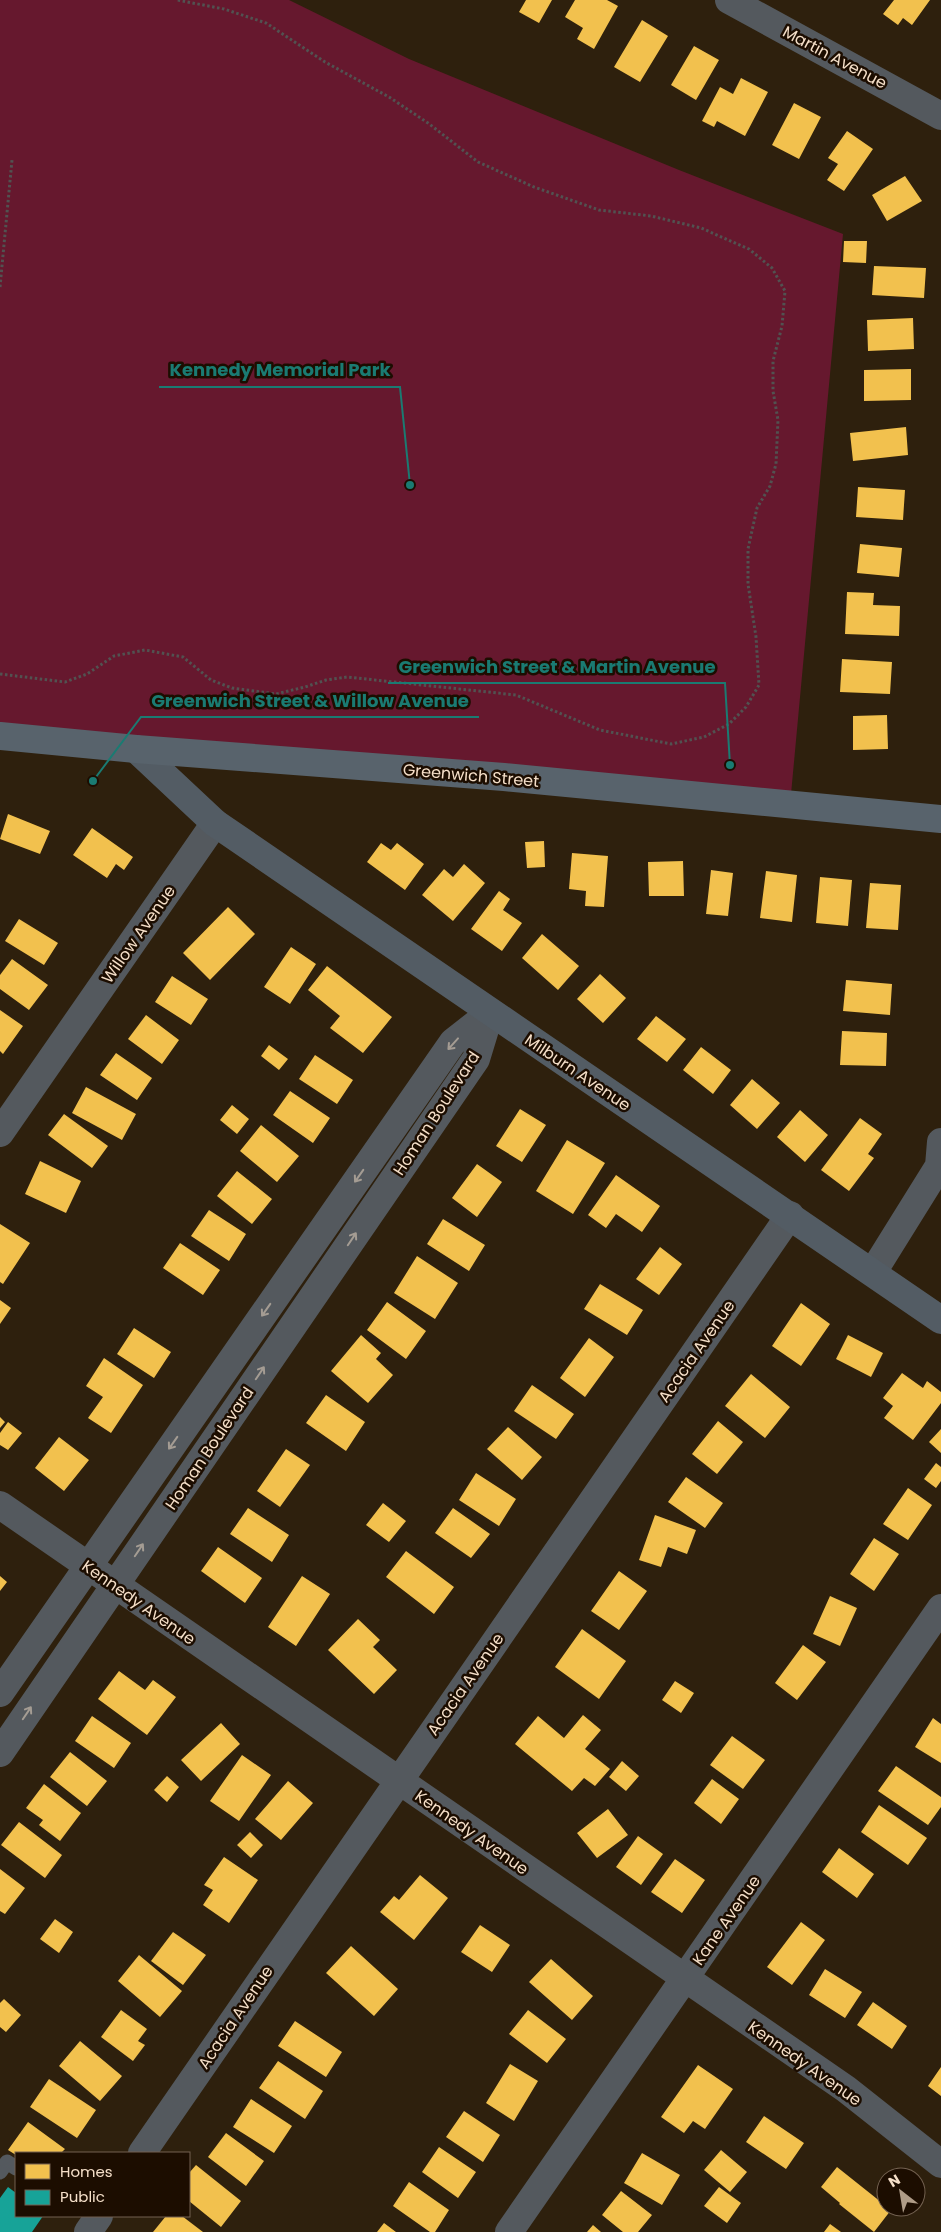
<svg xmlns="http://www.w3.org/2000/svg" width="941" height="2232" font-family="Poppins,sans-serif">
  <style>
    .green { fill: #66182e }
    .homes { fill: #f2c14e }
    .public { fill: #17a398 }
    .lines { fill: none; stroke-linecap: round; stroke-linejoin: round }
    .path { stroke: #525251; stroke-width: 3; stroke-dasharray: 2.5 2.5; stroke-linecap: butt }
    .lane { stroke: #54595e; stroke-width: 15 }
    .street { stroke: #54595e; stroke-width: 28 }
    .secondary { stroke: #535c64; stroke-width: 28 }
    .primary { stroke: #58636c; stroke-width: 28 }
    .oneway { stroke: #a49c93 }
    .labels { text-anchor: middle; stroke-width: 5; stroke-linejoin: round; paint-order: stroke }
    .street-label { font-size: 16px; fill: #f5dfc8; stroke: #1c0d00 }
    .leader { fill: none; stroke: #1a7b72; stroke-width: 2 }
    .callout-dot { fill: #1a7b72; stroke: #1c0d00; stroke-width: 2 }
    .callout-label { font-size: 18px; text-anchor: middle; font-weight: bold; fill: #1a7b72; stroke: #1c0d00; stroke-width: 5; stroke-linejoin: round; paint-order: stroke }
  </style>
  <rect width="100%" height="100%" fill="#2e200d"/>
  <path class="green" d="M0,0H289L409,59L679,170L843,234L790,805L0,736Z"/>
  <path class="homes" d="M526,0H552L539,23L519,12Z
    M575,0H607L618,6L594,49L577,39L583,28L565,17Z
    M894,0H930L912,25L903,18L898,25L883,14Z
    M642,20L668,36L640,82L614,67Z
    M694,46L719,60L696,100L671,85Z
    M741,78L768,92L745,136L717,121L714,127L702,121L720,87L733,94Z
    M794,103L821,117L799,159L772,145Z
    M847,131L873,149L844,191L827,180L838,164L828,158Z
    M905,176L922,201L887,221L872,195Z
    M844,241H867L866,263L843,262Z
    M874,266L926,268L924,298L872,295Z
    M913,318L914,349L868,351L867,320Z
    M911,369V400L864,401V370Z
    M906,427L908,455L853,461L850,433Z
    M858,487L905,490L903,520L856,517Z
    M860,544L902,548L899,577L857,573Z
    M847,592L874,593L873,605L900,606L899,636L845,634Z
    M842,659L892,662L890,694L840,692Z
    M887,715L888,749L853,750V716Z
    M8,814L50,831L40,854L0,839Z
    M92,828L133,857L124,870L116,864L107,878L73,855Z
    M544,841L545,867L527,868L525,842Z
    M381,843L391,850L397,843L424,864L405,890L367,862Z
    M572,853L608,856L604,907L585,906L586,891L569,889Z
    M683,861L684,896H649L648,862Z
    M464,864L485,883L453,921L422,895L444,869L453,877Z
    M711,870L733,873L728,916L706,914Z
    M766,871L797,875L792,922L760,918Z
    M820,877L852,880L848,926L816,923Z
    M870,883L901,885L898,930L866,928Z
    M499,891L510,899L503,910L522,923L502,951L471,929Z
    M228,907L255,934L210,980L183,953Z
    M19,919L58,943L44,965L5,941Z
    M542,934L579,966L558,990L522,958Z
    M291,947L316,964L290,1004L264,987Z
    M12,959L48,985L29,1010L0,989V975Z
    M327,966L392,1017L363,1053L330,1028L340,1016L308,990Z
    M600,974L626,998L603,1023L577,999Z
    M172,976L208,999L191,1025L155,1002Z
    M846,980L892,984L890,1015L843,1011Z
    M0,1010L23,1026L3,1054L0,1051Z
    M146,1015L179,1040L162,1064L128,1039Z
    M656,1016L686,1039L667,1062L637,1039Z
    M842,1031L887,1033L886,1066L840,1065Z
    M269,1045L288,1059L279,1070L261,1056Z
    M701,1047L731,1070L713,1094L683,1070Z
    M116,1053L152,1078L137,1100L100,1075Z
    M315,1055L353,1080L337,1104L299,1079Z
    M752,1079L780,1103L757,1129L730,1105Z
    M86,1087L136,1114L122,1140L72,1113Z
    M290,1091L330,1118L313,1143L273,1115Z
    M232,1105L249,1119L237,1134L220,1120Z
    M520,1109L546,1125L522,1162L496,1146Z
    M800,1110L828,1135L805,1162L777,1137Z
    M64,1114L108,1146L92,1168L48,1135Z
    M860,1118L882,1134L868,1154L874,1158L849,1191L821,1170Z
    M261,1125L299,1156L277,1182L240,1151Z
    M567,1140L605,1163L573,1214L536,1191Z
    M40,1161L81,1181L66,1213L25,1194Z
    M477,1164L502,1182L477,1217L452,1198Z
    M237,1171L272,1199L252,1224L217,1196Z
    M616,1175L660,1206L642,1232L616,1214L606,1228L588,1215Z
    M209,1210L246,1234L229,1261L191,1236Z
    M443,1219L485,1245L469,1271L427,1244Z
    M0,1224L30,1243L3,1284L0,1282Z
    M180,1243L220,1270L203,1295L163,1268Z
    M660,1247L682,1264L659,1295L636,1279Z
    M417,1256L458,1283L435,1319L394,1293Z
    M600,1284L643,1310L627,1335L584,1309Z
    M0,1300L11,1308L0,1324Z
    M387,1302L426,1331L406,1359L367,1330Z
    M801,1303L830,1324L801,1366L772,1346Z
    M134,1328L171,1352L154,1378L117,1354Z
    M361,1335L381,1353L376,1359L393,1375L368,1403L331,1371Z
    M848,1335L883,1353L871,1377L836,1359Z
    M589,1338L614,1357L585,1397L560,1378Z
    M104,1358L143,1385L111,1433L88,1418L103,1397L86,1386Z
    M902,1373L923,1388L927,1381L941,1392V1403L913,1440L884,1418L893,1406L883,1398Z
    M751,1374L790,1407L765,1438L725,1406Z
    M532,1385L574,1414L556,1439L514,1411Z
    M326,1395L365,1422L346,1451L306,1423Z
    M0,1417L5,1422L0,1428Z
    M718,1421L743,1442L717,1474L692,1454Z
    M8,1422L22,1433L8,1450L0,1445V1433Z
    M508,1427L542,1457L522,1480L487,1449Z
    M941,1429V1453L929,1442Z
    M59,1437L89,1460L64,1491L35,1468Z
    M286,1449L310,1465L280,1507L257,1491Z
    M936,1463L941,1467V1481L936,1488L924,1479Z
    M476,1473L516,1499L499,1526L459,1500Z
    M686,1477L723,1503L705,1528L668,1502Z
    M908,1488L932,1505L908,1540L883,1524Z
    M383,1503L406,1521L389,1542L366,1525Z
    M248,1508L289,1535L272,1562L230,1534Z
    M453,1508L490,1534L471,1558L435,1533Z
    M655,1515L696,1530L687,1554L668,1547L661,1567L639,1560Z
    M874,1538L899,1554L874,1591L850,1574Z
    M218,1547L262,1578L245,1603L201,1571Z
    M406,1551L454,1587L434,1614L386,1577Z
    M619,1571L647,1591L619,1630L591,1611Z
    M0,1576L7,1582L0,1591Z
    M302,1576L330,1594L296,1646L268,1627Z
    M830,1596L857,1608L840,1646L813,1634Z
    M358,1619L380,1640L373,1647L397,1670L374,1694L328,1650Z
    M582,1629L626,1661L599,1699L555,1667Z
    M803,1645L826,1662L797,1700L775,1683Z
    M119,1671L145,1690L153,1680L176,1697L147,1735L98,1699Z
    M675,1681L694,1693L681,1713L662,1700Z
    M583,1715L601,1730L585,1749L610,1769L595,1786L584,1778L572,1791L515,1744L538,1716L564,1738Z
    M92,1716L131,1743L114,1768L75,1741Z
    M933,1718L941,1724V1763L915,1747Z
    M221,1723L240,1744L201,1781L181,1760Z
    M732,1736L765,1760L743,1789L710,1765Z
    M70,1752L107,1781L87,1806L50,1777Z
    M242,1755L271,1775L239,1821L210,1801Z
    M622,1761L639,1776L626,1791L609,1777Z
    M896,1766L941,1797V1807L928,1825L878,1791Z
    M167,1776L179,1787L167,1802L154,1790Z
    M712,1779L739,1799L721,1824L694,1803Z
    M288,1781L313,1803L281,1840L255,1819Z
    M44,1784L81,1813L60,1841L39,1825L43,1820L26,1808Z
    M879,1805L927,1838L908,1865L861,1832Z
    M608,1809L628,1835L597,1858L577,1833Z
    M19,1822L62,1855L45,1878L1,1845Z
    M250,1832L263,1845L251,1858L237,1845Z
    M638,1836L663,1854L641,1885L616,1867Z
    M839,1848L874,1874L857,1898L822,1872Z
    M224,1857L258,1880L229,1923L203,1905L213,1890L204,1885Z
    M675,1859L705,1880L682,1913L651,1892Z
    M0,1869L25,1888L5,1914L0,1911Z
    M420,1875L448,1898L414,1940L380,1912L394,1896L399,1900Z
    M55,1919L73,1932L59,1953L40,1939Z
    M801,1922L825,1940L792,1985L767,1967Z
    M480,1925L510,1945L492,1972L461,1952Z
    M173,1932L206,1955L183,1985L151,1961Z
    M351,1946L398,1989L374,2016L326,1973Z
    M139,1955L182,1991L160,2017L118,1981Z
    M551,1959L593,1996L572,2020L529,1982Z
    M825,1969L862,1992L845,2018L809,1995Z
    M4,1999L21,2015L6,2032L0,2027V2003Z
    M873,2002L907,2026L892,2049L857,2025Z
    M121,2010L147,2029L138,2041L145,2045L133,2061L101,2037Z
    M528,2010L566,2039L547,2063L509,2034Z
    M295,2021L342,2052L326,2077L278,2046Z
    M80,2041L122,2076L100,2101L59,2066Z
    M278,2061L323,2091L305,2119L259,2088Z
    M510,2064L538,2081L514,2121L486,2103Z
    M698,2065L733,2089L705,2129L693,2121L684,2133L661,2117Z
    M941,2067V2096L928,2086Z
    M49,2079L96,2110L77,2138L30,2107Z
    M251,2099L292,2126L274,2153L233,2127Z
    M464,2111L500,2135L483,2162L446,2137Z
    M764,2116L804,2143L786,2169L746,2142Z
    M28,2122L65,2149L61,2153H16V2155L8,2150Z
    M226,2133L264,2161L246,2186L208,2157Z
    M439,2147L476,2172L458,2198L422,2172Z
    M721,2150L747,2172L730,2192L704,2170Z
    M642,2153L680,2175L662,2205L624,2183Z
    M196,2165L241,2201L221,2227L189,2201V2173Z
    M837,2167L891,2210L874,2232L839,2204L840,2203L821,2187Z
    M409,2182L449,2210L435,2232H430L393,2206Z
    M719,2187L741,2203L727,2223L704,2206Z
    M621,2191L652,2215L638,2232H623L602,2215Z
    M166,2216H182L203,2232H153Z
    M384,2223L396,2232H377Z
    M830,2224L841,2232H824Z
    M593,2225L601,2232H587Z"/>
  <path class="public" d="M8,2187L16,2193V2216H43L32,2232H0V2198Z"/>
  <g class="lines">
    <path class="path" d="M0,287L12,160
      M0,674L65,682L87,674L114,656L145,650L183,657L211,680L232,688L276,694L305,687L326,680L347,677L516,695L600,730L671,744L704,737L729,724L746,707L759,685L756,637L748,584V549L757,508L770,486L776,464L778,420L773,391V361L782,326L785,291L772,268L749,249L701,228L651,216L599,210L534,187L478,162L428,123L389,97L325,62L266,23L224,9L177,0"/>
    <path class="lane" d="M0,2172L7,2162L16,2168"/>
    <path class="street" d="M729,0L941,116
      M0,1133L215,823
      M873,1272L939,1166L941,1142
      M0,1505L846,2089L941,2164
      M0,1693L453,1042L490,1013
      M0,1753L476,1059L490,1013
      M142,2153L790,1215
      M88,2232L99,2216
      M509,2232L941,1608"/>
    <path class="secondary" d="M136,749L215,823L941,1320"/>
    <path class="primary" d="M0,736L136,749L504,777L941,819"/>
  </g>
  <defs><path id="oneway-shaft" d="M-6 0H5M1.5-3L5.5 0L1.5 3" fill="none" stroke-width="1.6" stroke-linecap="round" stroke-linejoin="round" transform="scale(1.25)"/></defs>
  <g class="oneway">
    <use href="#oneway-shaft" transform="translate(453 1044) rotate(132)"/>
    <use href="#oneway-shaft" transform="translate(359 1176) rotate(125)"/>
    <use href="#oneway-shaft" transform="translate(352 1239) rotate(-56)"/>
    <use href="#oneway-shaft" transform="translate(266 1310) rotate(125)"/>
    <use href="#oneway-shaft" transform="translate(260 1373) rotate(-56)"/>
    <use href="#oneway-shaft" transform="translate(173 1443) rotate(125)"/>
    <use href="#oneway-shaft" transform="translate(139 1550) rotate(-56)"/>
    <use href="#oneway-shaft" transform="translate(27 1713) rotate(-56)"/>
  </g>
  <g class="labels">
    <g class="street-label">
      <text transform="translate(835 57) rotate(28)" y="6">Martin Avenue</text>
      <text transform="translate(471 775) rotate(5)" y="6">Greenwich Street</text>
      <text transform="translate(138 934) rotate(-55)" y="6">Willow Avenue</text>
      <text transform="translate(578 1072) rotate(34)" y="6">Milburn Avenue</text>
      <text transform="translate(436 1113) rotate(-57)" y="6">Homan Boulevard</text>
      <text transform="translate(696 1351) rotate(-55)" y="6">Acacia Avenue</text>
      <text transform="translate(209 1448) rotate(-56)" y="6">Homan Boulevard</text>
      <text transform="translate(139 1602) rotate(35)" y="6">Kennedy Avenue</text>
      <text transform="translate(465 1684) rotate(-55)" y="6">Acacia Avenue</text>
      <text transform="translate(472 1832) rotate(35)" y="6">Kennedy Avenue</text>
      <text transform="translate(726 1920) rotate(-55)" y="6">Kane Avenue</text>
      <text transform="translate(235 2017) rotate(-56)" y="6">Acacia Avenue</text>
      <text transform="translate(805 2063) rotate(35)" y="6">Kennedy Avenue</text>
    </g>
  </g>
  <path class="leader" d="M410 485L400 387H159M730 765L725 683H388M93 781L141 717H479"/>
  <g class="callout-dot">
    <circle cx="410" cy="485" r="5"/>
    <circle cx="730" cy="765" r="5"/>
    <circle cx="93" cy="781" r="5"/>
  </g>
  <g class="callout-label">
    <text x="280" y="376">Kennedy Memorial Park</text>
    <text x="557" y="673">Greenwich Street &amp; Martin Avenue</text>
    <text x="310" y="707">Greenwich Street &amp; Willow Avenue</text>
  </g>
  <rect x="15" y="2152" width="175" height="65" fill="#1c0d00" stroke="#736150"/>
  <rect x="25" y="2164" width="25" height="15" fill="#f2c14e" stroke="#736150"/>
  <text x="60" y="2177" font-size="15" fill="#f5dfc8">Homes</text>
  <rect x="25" y="2190" width="25" height="15" fill="#17a398" stroke="#736150"/>
  <text x="60" y="2202" font-size="15" fill="#f5dfc8">Public</text>
  <g transform="translate(901 2192) rotate(329)"><circle r="24" fill="#1c0d00" stroke="#736150"/>
  <path d="M0-4L9 19L0 12L-9 19Z" fill="#af9c87"/>
  <text y="-8" font-size="14" font-weight="bold" text-anchor="middle" fill="#f5dfc8">N</text>
  </g>
</svg>
